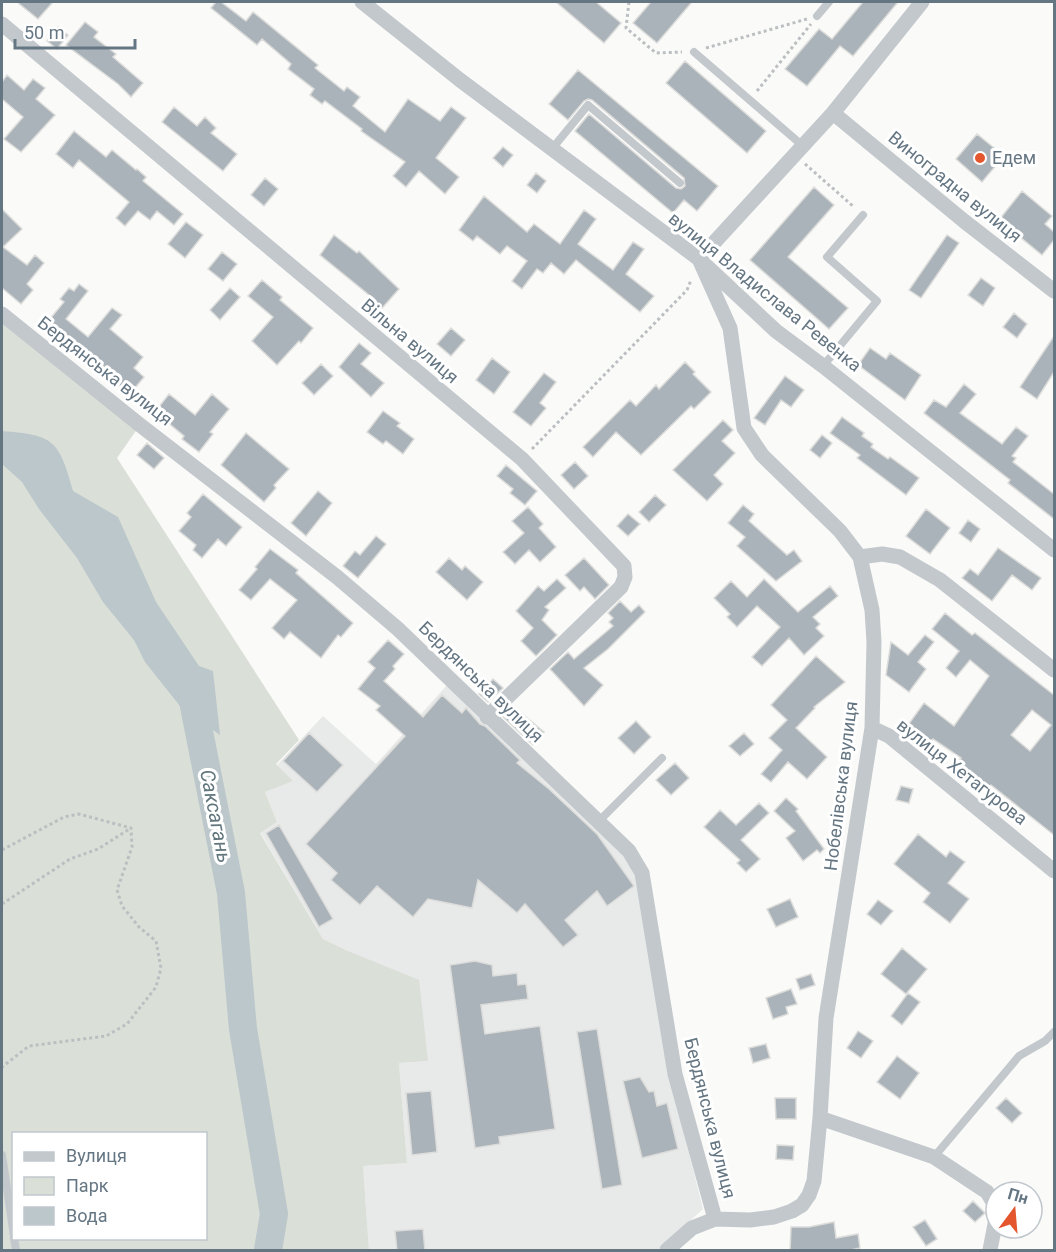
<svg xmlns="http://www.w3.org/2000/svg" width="1056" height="1252" font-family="Roboto,sans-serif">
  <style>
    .built { fill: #e8e9e9 }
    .green { fill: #dadfd7; fill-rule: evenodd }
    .water { fill: #bbc7cb }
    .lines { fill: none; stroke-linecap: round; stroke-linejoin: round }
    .river { stroke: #bbc7cb; stroke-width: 28 }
    .building { fill: #aab3b9; stroke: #dcdcda; stroke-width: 1.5; fill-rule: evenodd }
    .path { stroke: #bbbfc2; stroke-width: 3; stroke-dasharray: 3 3; stroke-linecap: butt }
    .service { stroke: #c3c8cc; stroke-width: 8 }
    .minor { stroke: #c3c8cc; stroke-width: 15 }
    .poi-dot { fill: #e4572e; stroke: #fff; stroke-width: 2 }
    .labels { text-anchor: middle; stroke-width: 6; stroke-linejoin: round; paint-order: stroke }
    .poi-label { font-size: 18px; fill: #657683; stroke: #fff; text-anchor: start }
    .street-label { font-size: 18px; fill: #657683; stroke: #fff }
    .water-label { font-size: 20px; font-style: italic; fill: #60757c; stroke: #fff }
  </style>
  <rect width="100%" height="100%" fill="#fafaf8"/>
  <path class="built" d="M448,684L608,835L636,873L666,1061L703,1209L658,1250H369L363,1166L407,1163L399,1063L428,1061L348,951L323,939L260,832L277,822L265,792L292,781L277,765L323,716L376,764Z"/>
  <path class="green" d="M2,314L140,425L117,458L299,740L276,764L293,781L265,792L277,822L260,833L323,939L348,951L419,980L428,1061L399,1063L407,1163L363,1166L369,1250H2ZM14,1134H206V1238H14Z"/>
  <path class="water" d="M2,431C54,435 59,440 73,491L118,517L156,602L199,666L213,671L220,735L180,706L145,662L134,640L103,602L77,558L39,509L22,482L2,464Z"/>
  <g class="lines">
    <path class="river" d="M189,681L231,893L243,1029L274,1214L268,1250"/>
  </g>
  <path class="building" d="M17,2H53L38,19Z
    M216,2H221L246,21L253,12L318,65L315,68L344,91L347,87L360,97L353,106L385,132L408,99L440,121L451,107L466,118L436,158L459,177L445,194L419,171L406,187L393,176L405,162L361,131L362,129L325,101L322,104L310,95L314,89L288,69L291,64L262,39L257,45L211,8Z
    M556,2H596L621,23L604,43Z
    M651,2H692L657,43L633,23Z
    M863,2H898L853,56L840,46L807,86L785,69L819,29L832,39Z
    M85,22L98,32L94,37L116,54L113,57L143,83L131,97L118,84L66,45Z
    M58,27L68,35L57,49L47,41Z
    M685,61L766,131L747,153L666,83Z
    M578,70L718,186L697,211L684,200L673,213L575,131L589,114L676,188L681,189L685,186L684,178L592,100L588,99L584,101L568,120L549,104Z
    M7,75L24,90L33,79L45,88L36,99L55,115L21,152L4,139L23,117L2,99V82Z
    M174,107L197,126L205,117L216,128L211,133L237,154L223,171L162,122Z
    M74,131L106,157L112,150L136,170L137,169L146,177L143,181L183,214L174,225L157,211L150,220L138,211L125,226L116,218L129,202L79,160L73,168L56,154Z
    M977,134L1004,156L982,182L956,159Z
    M503,147L513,155L503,167L493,158Z
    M536,173L546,181L537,193L527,185Z
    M265,178L278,189L264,206L251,195Z
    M814,187L834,205L788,257L848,308L829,329L750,260Z
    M1022,191L1052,216L1045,224L1054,232V240L1042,255L999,220Z
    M484,196L527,232L534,224L560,244L584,210L596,219L578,244L613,270L633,242L644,249L626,274L654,296L640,312L576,260L564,274L551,263L543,273L537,269L522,289L512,281L527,261L507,246L500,254L477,236L473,241L459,230Z
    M2,209L22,229L3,247L27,265L35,255L44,263L27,284L33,290L21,304L2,288Z
    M186,222L203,235L185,258L168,244Z
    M334,235L357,253L359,251L399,289L376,315L367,307L374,299L320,255Z
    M947,235L959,243L921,298L909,290Z
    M222,252L237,264L223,281L208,269Z
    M981,278L995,288L983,306L968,295Z
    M262,280L282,297L280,300L313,328L301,343L299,341L277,365L252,341L273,317L248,296Z
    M79,284L88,291L66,319L88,337L112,308L122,315L110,329L143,357L134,368L144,377L130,394L113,380L114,378L62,335L59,337L45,325L64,302L60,299L69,288L74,291Z
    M230,288L240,297L220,320L210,310Z
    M1014,313L1027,324L1017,338L1003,327Z
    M451,328L465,340L451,356L437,344Z
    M1054,336V372L1037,399L1020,387Z
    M359,343L371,353L361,364L384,383L371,397L339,367Z
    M870,348L886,359L890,353L921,375L905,400L858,365Z
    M492,358L510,372L494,394L476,380Z
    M685,362L695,372L693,374L711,392L694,409L691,406L641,455L616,432L593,457L583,447L630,400L636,406L656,385L659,389Z
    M321,364L333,376L314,395L302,383Z
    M544,373L556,382L540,403L546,408L531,426L513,412Z
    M785,376L804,390L791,407L781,400L765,425L754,418Z
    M964,384L976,394L960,413L1002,444L1016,427L1028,436L1012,456L1016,458L1013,462L1054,494V519L1008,483L1010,480L924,413L934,400L946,407Z
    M169,394L195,415L212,394L229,409L210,432L213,434L199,452L182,439L184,436L155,412Z
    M383,411L400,423L397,426L414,439L403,454L386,441L383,444L367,432Z
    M842,417L864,433L862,436L873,444L871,447L888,459L890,457L919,478L906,495L857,458L860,455L830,433Z
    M723,420L733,430L722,441L735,453L714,475L723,484L707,501L673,470Z
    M246,433L289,469L274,485L276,488L264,502L221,465Z
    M822,435L832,443L820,458L810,450Z
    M147,443L164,458L154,469L137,455Z
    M575,462L588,476L574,489L561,475Z
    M506,465L537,491L525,505L510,493L513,489L497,476Z
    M318,491L332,503L306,536L291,523Z
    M203,494L242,527L226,546L218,539L202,558L193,550L196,545L179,531L191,517L187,513Z
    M655,495L666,505L649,522L639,512Z
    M743,505L754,514L749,521L787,555L794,550L802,561L776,581L737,546L745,537L728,523Z
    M528,507L543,524L539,528L556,547L540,562L529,550L515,564L503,552L524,533L512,521Z
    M926,509L950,528L930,554L906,536Z
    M628,514L640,524L628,536L617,526Z
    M968,520L980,529L971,542L959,533Z
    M376,536L386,544L358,578L343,566L355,551L360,555Z
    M998,548L1041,578L1032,590L1012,575L992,601L962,578L970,569L978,575Z
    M270,549L298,570L296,573L353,623L341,637L338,635L321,658L290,632L284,639L272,628L297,600L270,579L251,600L239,590L257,569L255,567Z
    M449,558L462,570L465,566L483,582L467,600L436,572Z
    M584,558L609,585L595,599L584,587L580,591L565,575Z
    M557,579L566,588L545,607L549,610L542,620L557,635L536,656L521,641L533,628L516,611L538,586L544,591Z
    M764,579L798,612L830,586L838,596L813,617L820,624L816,628L824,636L804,655L789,638L762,666L752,657L780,627L757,606L737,627L727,617L730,614L714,598L731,581L747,597Z
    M620,601L631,612L639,605L645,612L608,649L584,668L603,685L584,706L550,669L568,652L574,659L613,626L609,622L613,618L608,613Z
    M945,613L972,635L975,633L1054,695V835L991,785L987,790L955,765L961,758L933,739L930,742L908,725L924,703L954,726L989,676L970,660L956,677L946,668L959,651L932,629ZM1032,710L1051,725L1030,751L1011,735Z
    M925,635L934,642L918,662L926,669L909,692L886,675L891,642L908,655Z
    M388,640L404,654L393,666L395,669L384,681L423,717L442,695L462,713L466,708L480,724L485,726L520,760L517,763L549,789L597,834L634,886L607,906L597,891L565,920L578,935L563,947L525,904L517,913L478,880L472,908L428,899L413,917L377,886L360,905L331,880L337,873L306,844L405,736L376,710L380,706L358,689L375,668L368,662Z
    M816,656L845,682L814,707L815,708L796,728L827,757L807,779L788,762L771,782L761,774L782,750L769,738L787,720L771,705Z
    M493,679L503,688L488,702L479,694Z
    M513,706L544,732L533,745L502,716Z
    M636,721L651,737L634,754L618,738Z
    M309,733L343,765L317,792L283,761Z
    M744,733L754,744L740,756L729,746Z
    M675,763L689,778L671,795L656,780Z
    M901,786L913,789L909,803L896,800Z
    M786,798L798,809L796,811L824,849L820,853L817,850L803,861L786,838L795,831L774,811Z
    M759,803L769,813L741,840L760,859L746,872L737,863L740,860L704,827L720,810L736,825Z
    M279,825L333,919L319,927L266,833Z
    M918,834L946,857L950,851L965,862L948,883L969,899L950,923L923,902L930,893L894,864Z
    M790,899L798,917L776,927L767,909Z
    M878,900L893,911L881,925L867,914Z
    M902,948L927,969L906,994L881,974Z
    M475,961L492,965L493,976L517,973L518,985L526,984L528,999L481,1005L485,1034L540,1026L555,1129L499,1137L500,1144L475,1148L450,965Z
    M811,974L815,985L800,990L796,979Z
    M791,989L797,1004L786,1007L788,1014L773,1019L766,998Z
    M908,993L920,1002L902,1025L891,1016Z
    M597,1029L622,1185L602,1189L577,1032Z
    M858,1031L873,1041L861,1058L847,1048Z
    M766,1044L770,1058L753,1063L749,1048Z
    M897,1056L919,1073L900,1099L877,1082Z
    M640,1077L649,1092L654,1091L657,1106L667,1103L678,1149L642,1158L623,1081Z
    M431,1091L437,1152L412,1155L406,1093Z
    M775,1098H796V1119H776Z
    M1006,1098L1022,1113L1012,1123L996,1108Z
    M777,1145L794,1146L793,1160L776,1159Z
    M973,1201L985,1213L975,1222L963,1211Z
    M925,1220L937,1239L926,1246L913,1227Z
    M834,1222L836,1238L858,1234L860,1248L846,1251H790L791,1227H809Z
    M423,1229L425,1251H397L395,1231Z"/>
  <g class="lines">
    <path class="path" d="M629,2L626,28L656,53L682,52
      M706,48L807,19
      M757,91L811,24
      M805,164L854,207
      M532,449L687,290L691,280
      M2,850L64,817L79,814L131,828L132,847L117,890L122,906L139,927L156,941L161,968L156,987L127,1024L106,1036L29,1046L2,1067
      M2,904L70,859L98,849L131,828"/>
    <path class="service" d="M817,16L829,2
      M694,52L803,146
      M551,150L588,105L680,183
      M823,366L877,301L827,257L863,215
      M599,821L662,758
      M2,1155L14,1236
      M934,1157L1019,1056L1045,1041L1054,1032
      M14,1238L16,1250"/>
    <path class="minor" d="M362,2L460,80L699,259L776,331L823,366L1054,550
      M2,24L522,459L624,566L625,577L621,587L487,717
      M833,113L964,221L1054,291
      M2,314L140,425L337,577L398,629L629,851L642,873L675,1074L715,1219
      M860,557L882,554L900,557L940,580L1054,670
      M872,728L889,736L1054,871
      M820,1118L934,1157L987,1192L996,1207
      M667,1250L692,1228L715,1219L750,1220L774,1217L792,1211L802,1205L809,1195L814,1181L820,1118L826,1018L872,728L874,642L872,610L860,557L840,531L762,455L744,428L730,328L699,259L833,113L922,2
      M990,1250L996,1219"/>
  </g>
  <circle class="poi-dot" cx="980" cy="158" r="6"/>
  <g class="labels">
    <g class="poi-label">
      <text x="992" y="164">Едем</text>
    </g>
    <g class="street-label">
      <text transform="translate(955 187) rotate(39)" y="6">Виноградна вулиця</text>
      <text transform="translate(765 292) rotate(39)" y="6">вулиця Владислава Ревенка</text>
      <text transform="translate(410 341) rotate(40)" y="6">Вільна вулиця</text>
      <text transform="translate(105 371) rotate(38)" y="6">Бердянська вулиця</text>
      <text transform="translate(481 682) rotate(44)" y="6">Бердянська вулиця</text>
      <text transform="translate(962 772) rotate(38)" y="6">вулиця Хетагурова</text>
      <text transform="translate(841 786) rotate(-83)" y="6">Нобелівська вулиця</text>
      <text transform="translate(710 1118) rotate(76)" y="6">Бердянська вулиця</text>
    </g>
    <g class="water-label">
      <text transform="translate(216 816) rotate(79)" y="7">Саксагань</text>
    </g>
  </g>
  <rect width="1056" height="1252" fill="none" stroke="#657683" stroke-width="6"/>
  <rect x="12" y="1132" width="195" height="108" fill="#ffffff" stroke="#c1c8cd" stroke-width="1.5"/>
  <rect x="24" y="1152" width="30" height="9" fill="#c3c8cc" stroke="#c1c8cd" stroke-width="1.5"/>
  <text x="66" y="1162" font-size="18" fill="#657683">Вулиця</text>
  <rect x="24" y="1177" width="30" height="18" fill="#dadfd7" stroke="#c1c8cd" stroke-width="1.5"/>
  <text x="66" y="1192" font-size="18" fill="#657683">Парк</text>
  <rect x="24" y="1207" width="30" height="18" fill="#bbc7cb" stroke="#c1c8cd" stroke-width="1.5"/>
  <text x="66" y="1222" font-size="18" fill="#657683">Вода</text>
  <g transform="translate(1014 1210) rotate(16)"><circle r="28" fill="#ffffff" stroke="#c1c8cd" stroke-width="1.5"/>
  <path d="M0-4.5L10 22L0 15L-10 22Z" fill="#e4572e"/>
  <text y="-9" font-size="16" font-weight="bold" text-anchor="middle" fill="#657683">Пн</text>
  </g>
  <path d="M15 39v9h120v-9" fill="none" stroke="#657683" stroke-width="3"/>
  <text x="24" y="39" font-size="18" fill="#657683" stroke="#ffffff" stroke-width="4.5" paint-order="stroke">50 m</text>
</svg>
